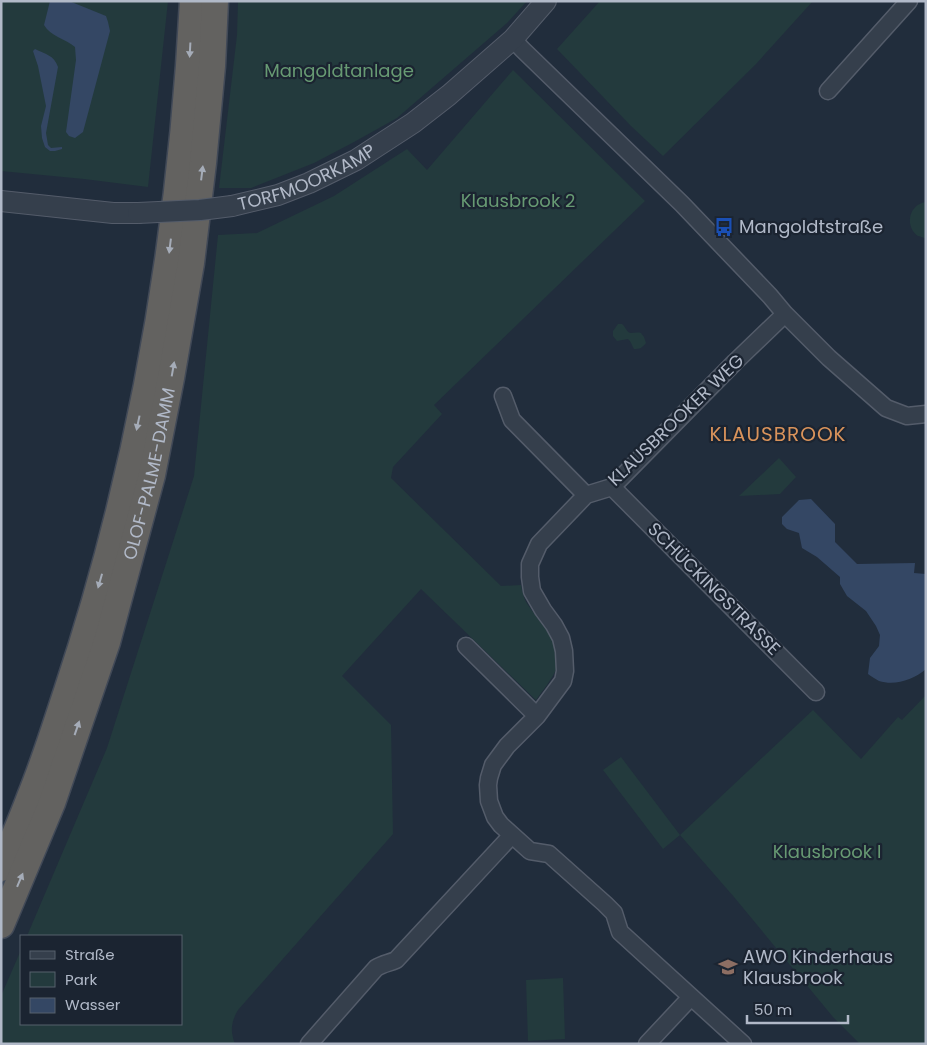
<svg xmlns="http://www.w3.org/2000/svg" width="927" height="1045" font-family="Poppins,sans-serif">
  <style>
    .green { fill: #233a3d }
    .water { fill: #344764 }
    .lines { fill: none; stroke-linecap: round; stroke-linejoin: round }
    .minor-casing { stroke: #545c6a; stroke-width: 19 }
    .tertiary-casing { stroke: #545c6a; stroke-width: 22 }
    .trunk-casing { stroke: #414957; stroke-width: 29 }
    .minor { stroke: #353f4c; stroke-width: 16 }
    .tertiary { stroke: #353f4c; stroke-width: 20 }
    .trunk { stroke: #636260; stroke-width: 26 }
    .tertiary-bridge-casing { stroke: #545c6a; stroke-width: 22; stroke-linecap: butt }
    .tertiary-bridge { stroke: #353f4c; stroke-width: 20 }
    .oneway { fill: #a5acb8 }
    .labels { text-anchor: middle; stroke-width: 4.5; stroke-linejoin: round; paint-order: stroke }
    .park-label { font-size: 18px; fill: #679a73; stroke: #1b2431 }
    .street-label { font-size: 18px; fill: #b1b9c8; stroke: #1b2431 }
    .poi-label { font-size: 18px; fill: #b1b9c8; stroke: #1b2431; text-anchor: start }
    .quarter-label { font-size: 20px; letter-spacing: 1px; fill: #d9935b; stroke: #1b2431 }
  </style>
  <rect width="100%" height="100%" fill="#212d3c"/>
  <path class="green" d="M1,1H168L148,187L84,179L1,171Z
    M238,1H527L507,23L397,118L354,142L314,163L251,188H219L237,35Z
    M600,1H813L756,64L663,156L631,126L557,49Z
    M513,70L645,201L434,405L442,414L393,467L391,478L501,586L521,585C522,590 523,595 525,600C535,619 565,643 557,668C552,679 543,690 536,700L421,589L342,676L391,725L393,834L238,1010C231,1022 230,1031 235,1044H1V996L21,950V1024H181V936H27L107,748L194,476L218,235L257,233L334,196L407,149L427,170Z
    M926,202V239C925,238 919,236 918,236C904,226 909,204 926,202Z
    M618,324H622C625,326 627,333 631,333C634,333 637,332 641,333L644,337L646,343C642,348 640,349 634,349C632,346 631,341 628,339L617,341L613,336V331Z
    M779,458L796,477L780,494L739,496Z
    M926,695V1044H860L833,1017L734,897L680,835L663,849L603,770L621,757L680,835L813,710L861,759L898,717L902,720Z
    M563,978L565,1039L528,1041L526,980Z"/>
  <path class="water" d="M50,1H69L106,16L108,22L110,31L83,132L75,138L69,136L66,132L76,60L75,47C66,39 50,36 44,25Z
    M35,49C45,54 54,55 58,67L46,133L48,145L51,148L62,147V149L55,151H50L45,147L42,138L41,126L46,106L38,66L33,51Z
    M811,499L835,524V542L857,564L915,563L914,573L926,574V669C913,680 895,686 879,681C875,679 871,676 868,674L870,658L879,646L880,635L876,626L866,611L847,596L840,584V577L817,557L802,548L799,533L787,529L782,524V517L799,500Z"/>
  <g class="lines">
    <g class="minor-casing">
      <path id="minor" d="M513,39L522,49L682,204L770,296L785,314L829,358L886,408L907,416L926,414
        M828,91L909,1
        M503,396L512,420L586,495
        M612,487L816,692
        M466,646L537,716
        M309,1044L376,968C382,964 389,963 396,960L512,835
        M647,1044L691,997
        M743,1044L620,932L614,913L605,904L549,854L530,851L501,825L495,817L489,801L488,785L489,778L493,765L507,746L537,716L563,681L565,671L564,651L561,638L554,625L543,610L532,591L530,577V564L539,544L586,495L612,487L735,362L785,314"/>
    </g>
    <g class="tertiary-casing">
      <g id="tertiary">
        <path d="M1,201L113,213H138"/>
        <path id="s1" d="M232,206L278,195L309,183L356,160L413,123L449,95L513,39L546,1"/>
      </g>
    </g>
    <g class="trunk-casing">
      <g id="trunk">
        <path d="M1,868C11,844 21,821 30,797C44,763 55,727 67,691C141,469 181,236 193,1"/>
        <path id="s2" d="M1,925L52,803L107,642L152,475L171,378L191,263L203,163L212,66L215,1"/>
      </g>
    </g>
    <use href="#minor" class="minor"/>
    <use href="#tertiary" class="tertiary"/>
    <use href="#trunk" class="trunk"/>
    <g class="tertiary-bridge-casing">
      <path id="tertiary-bridge" d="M138,213L200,210L232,206"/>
    </g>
    <use href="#tertiary-bridge" class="tertiary-bridge"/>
  </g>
  <defs><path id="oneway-solid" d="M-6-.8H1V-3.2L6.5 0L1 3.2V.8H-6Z" transform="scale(1.25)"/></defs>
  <g class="oneway">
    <use href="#oneway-solid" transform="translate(190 50) rotate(93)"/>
    <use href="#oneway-solid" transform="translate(202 173) rotate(-83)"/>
    <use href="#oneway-solid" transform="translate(170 246) rotate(97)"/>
    <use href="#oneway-solid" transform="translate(173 369) rotate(-80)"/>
    <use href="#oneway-solid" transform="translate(138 423) rotate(102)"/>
    <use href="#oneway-solid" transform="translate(100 581) rotate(106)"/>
    <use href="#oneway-solid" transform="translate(77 728) rotate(-71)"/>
    <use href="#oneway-solid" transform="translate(20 880) rotate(-67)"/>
  </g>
  <defs>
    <g id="bus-bare" transform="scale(1.5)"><path d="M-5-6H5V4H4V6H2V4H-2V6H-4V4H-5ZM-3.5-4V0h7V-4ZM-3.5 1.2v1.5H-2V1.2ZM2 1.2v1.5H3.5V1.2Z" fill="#1a4fb4" stroke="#1b2431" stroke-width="2.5" paint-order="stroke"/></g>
    <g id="school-bare" transform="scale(1.5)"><path d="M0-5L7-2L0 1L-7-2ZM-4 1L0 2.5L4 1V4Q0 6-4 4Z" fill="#8d6e63" stroke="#1b2431" stroke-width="2.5" paint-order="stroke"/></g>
  </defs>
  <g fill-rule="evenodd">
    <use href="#bus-bare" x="724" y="227"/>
    <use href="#school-bare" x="728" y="967"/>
  </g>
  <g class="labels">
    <g class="park-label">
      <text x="339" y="77">Mangoldtanlage</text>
      <text x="518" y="207">Klausbrook 2</text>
      <text x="827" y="858">Klausbrook I</text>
    </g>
    <g class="street-label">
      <text dy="6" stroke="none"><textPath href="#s1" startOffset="80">TORFMOORKAMP</textPath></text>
      <text transform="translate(676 420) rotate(-44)" y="6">KLAUSBROOKER WEG</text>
      <text dy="6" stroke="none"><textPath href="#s2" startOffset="476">OLOF-PALME-DAMM</textPath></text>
      <text transform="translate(714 589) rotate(45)" y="6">SCHÜCKINGSTRASSE</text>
    </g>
    <g class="poi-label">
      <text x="739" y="233">Mangoldtstraße</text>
      <text x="743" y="963">AWO Kinderhaus<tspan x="743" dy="21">Klausbrook</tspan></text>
    </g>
    <g class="quarter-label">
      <text x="778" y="441">KLAUSBROOK</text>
    </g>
  </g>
  <rect width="927" height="1045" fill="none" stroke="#b1b9c8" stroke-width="5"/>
  <rect x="20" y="935" width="162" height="90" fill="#1b2431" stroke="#57606d"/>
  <rect x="30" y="951" width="25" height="8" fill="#353f4c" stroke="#57606d"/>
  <text x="65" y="960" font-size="15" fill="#b1b9c8">Straße</text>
  <rect x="30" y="972" width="25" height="15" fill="#233a3d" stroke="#57606d"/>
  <text x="65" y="985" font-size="15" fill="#b1b9c8">Park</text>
  <rect x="30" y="998" width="25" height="15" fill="#344764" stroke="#57606d"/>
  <text x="65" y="1010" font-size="15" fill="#b1b9c8">Wasser</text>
  <path d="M747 1015v8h101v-8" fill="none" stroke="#b1b9c8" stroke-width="2.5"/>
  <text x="754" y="1015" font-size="15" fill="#b1b9c8" stroke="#1b2431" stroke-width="4" paint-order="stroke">50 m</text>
</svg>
